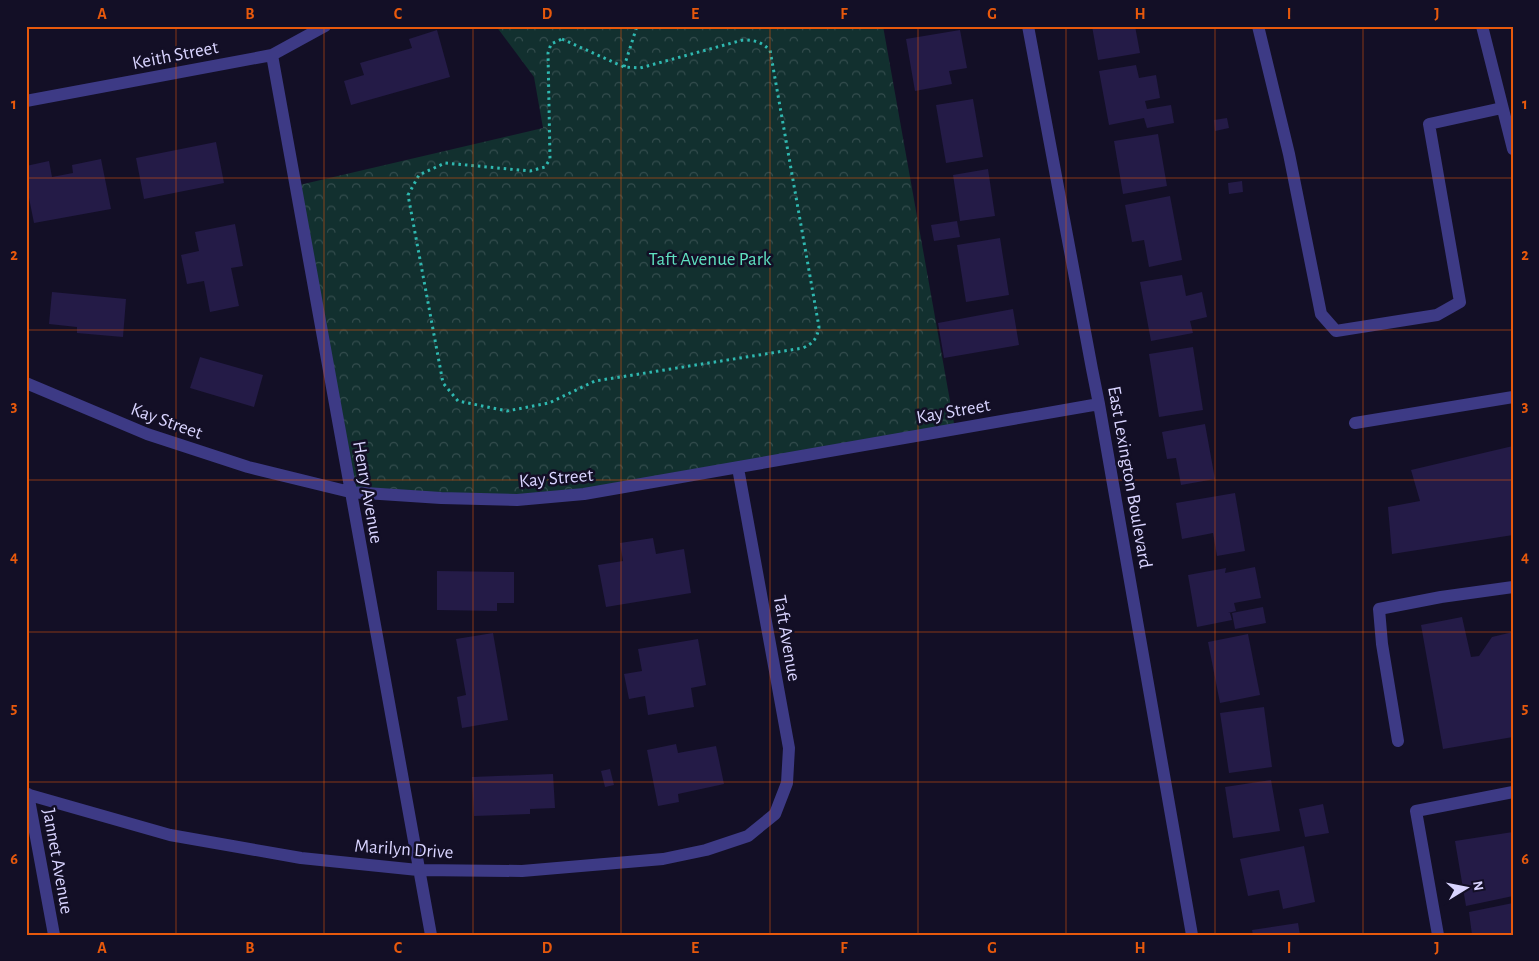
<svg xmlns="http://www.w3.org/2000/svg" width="1539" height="961" font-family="'Alegreya Sans',sans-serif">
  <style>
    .park { fill: url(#park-crowns) }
    .building { fill: #241b47 }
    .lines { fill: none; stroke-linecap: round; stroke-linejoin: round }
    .path { stroke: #2fb8b0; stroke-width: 3; stroke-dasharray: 2.5 4; stroke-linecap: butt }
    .minor { stroke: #3d3a85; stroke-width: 12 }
    .grid { fill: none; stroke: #e8590c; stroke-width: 1; stroke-opacity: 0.55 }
    .labels { text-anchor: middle; stroke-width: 5; stroke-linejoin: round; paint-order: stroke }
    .street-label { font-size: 19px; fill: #d9d4ff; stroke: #130f26 }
    .park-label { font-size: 19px; fill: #5fe0c0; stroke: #130f26 }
    .neatline { fill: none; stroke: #e8590c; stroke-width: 2 }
    .grid-label { font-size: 16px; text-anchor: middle; font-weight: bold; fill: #e8590c }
  </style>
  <defs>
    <pattern id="park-crowns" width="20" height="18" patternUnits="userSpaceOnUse" patternTransform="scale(1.25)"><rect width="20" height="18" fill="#12302f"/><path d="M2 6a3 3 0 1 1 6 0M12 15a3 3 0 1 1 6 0" fill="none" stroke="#344d4e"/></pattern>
  </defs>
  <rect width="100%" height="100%" fill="#130f26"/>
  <path class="park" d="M496,26H883L955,429L517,500L350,492L295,186L543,128L534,77Z"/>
  <path class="building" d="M1092,26H1135L1140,53L1098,60Z
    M437,30L450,77L351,105L344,81L364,75L360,63L412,48L409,39Z
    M960,30L967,68L949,71L952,84L915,91L906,39Z
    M1136,65L1139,78L1156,75L1160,98L1145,101L1147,109L1171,105L1174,123L1147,128L1144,118L1109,125L1099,71Z
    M973,99L983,157L946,163L936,105Z
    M1227,118L1229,128L1215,131L1214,120Z
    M1158,134L1167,186L1123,194L1114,141Z
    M216,142L224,183L144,199L136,158Z
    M101,159L111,209L34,223L26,183V166L49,161L52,177L73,173L72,165Z
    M988,169L995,216L960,221L953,175Z
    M1242,181L1243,192L1229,194L1228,183Z
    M1170,196L1182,260L1149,267L1144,240L1132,242L1125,205Z
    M957,221L960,237L934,241L931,225Z
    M235,224L243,266L231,268L239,306L210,312L204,281L187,284L181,255L199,251L195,232Z
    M1000,238L1009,295L966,302L957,245Z
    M1182,275L1186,296L1202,292L1207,317L1190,321L1193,333L1151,341L1140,282Z
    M52,292L126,299L123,337L77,333V327L49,324Z
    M1013,309L1019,345L944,358L938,323Z
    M1193,347L1203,410L1159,417L1149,354Z
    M200,357L263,375L254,407L190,388Z
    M1205,424L1215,479L1181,485L1176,458L1167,459L1162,432Z
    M1513,446V535L1392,554L1388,507L1420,501L1411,470Z
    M1235,493L1245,551L1217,556L1213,533L1182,539L1176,503Z
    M653,538L656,554L684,549L691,593L606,607L598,565L623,561L620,543Z
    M1255,567L1261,598L1234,603L1236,611L1228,613H1230L1232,620L1197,627L1188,575L1226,568L1225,573Z
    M437,571L514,572V603H497V611L437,610Z
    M1263,607L1266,623L1235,629L1232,613Z
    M1462,617L1471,657L1479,656L1492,637L1513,632V737L1443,749L1421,625Z
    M493,633L508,720L462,728L457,697L466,695L456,639Z
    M1248,634L1260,695L1220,703L1208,642Z
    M698,639L706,685L691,688L694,707L648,715L645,696L629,699L624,674L642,671L638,649Z
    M1264,707L1272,767L1229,773L1220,713Z
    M676,744L678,753L716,746L724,784L678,794L679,802L658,806L647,750Z
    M610,769L614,785L605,787L601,771Z
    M553,774L555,808L530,809V814L474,816L472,777Z
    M1271,780L1280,831L1233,838L1225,787Z
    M1323,804L1329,833L1305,837L1299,809Z
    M1513,832V896L1466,906L1455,841Z
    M1304,846L1315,902L1283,909L1279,890L1248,896L1240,859Z
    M1513,903V935H1472L1469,912Z
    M1298,923L1300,935H1253L1252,930Z"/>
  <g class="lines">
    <path class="path" d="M562,39L624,67L640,68L743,40C755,40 761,42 770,50L819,327C817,338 814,343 803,348L595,381L549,403L507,411L458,401L443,383L408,195L419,175L445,163L530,171L545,167L550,159L548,53L551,44Z
      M624,67L637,26"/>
    <path class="minor" d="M1028,26L1092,369L1099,404L1192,935
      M1258,26L1289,154L1321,314L1336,331L1437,315L1460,302L1429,124L1502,108
      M1482,26L1513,149
      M272,55L431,935
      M26,101L272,55L325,26
      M26,383L147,434L248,467L350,492L441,498L517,500L584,494L1099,404
      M1355,423L1513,397
      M1398,741L1382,644L1379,609L1441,597L1513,587
      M26,794L170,835L301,858L418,870L522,871L663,859L706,850L748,836L775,814L787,783L789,748L738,468
      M28,794L54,935
      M1438,935L1416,811L1513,792"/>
  </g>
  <path class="grid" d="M176,26V935M324,26V935M473,26V935M621,26V935M770,26V935M918,26V935M1066,26V935M1215,26V935M1363,26V935M26,178H1513M26,330H1513M26,480H1513M26,632H1513M26,782H1513"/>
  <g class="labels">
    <g class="street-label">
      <text transform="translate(175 54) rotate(-11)" y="7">Keith Street</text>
      <text transform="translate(953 410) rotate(-10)" y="7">Kay Street</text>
      <text transform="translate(167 420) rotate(20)" y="7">Kay Street</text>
      <text transform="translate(556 477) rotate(-5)" y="7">Kay Street</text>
      <text transform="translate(1131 477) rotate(80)" y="7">East Lexington Boulevard</text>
      <text transform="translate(369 492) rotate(80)" y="7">Henry Avenue</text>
      <text transform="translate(788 638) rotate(80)" y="7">Taft Avenue</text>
      <text transform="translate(404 848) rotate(4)" y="7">Marilyn Drive</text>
      <text transform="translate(59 861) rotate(80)" y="7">Jannet Avenue</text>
    </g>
    <g class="park-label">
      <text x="710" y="265">Taft Avenue Park</text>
    </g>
  </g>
  <rect width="1539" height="961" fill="none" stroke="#130f26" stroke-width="55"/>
  <g transform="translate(1466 888) rotate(80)" stroke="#130f26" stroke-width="4" paint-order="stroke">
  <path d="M0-4L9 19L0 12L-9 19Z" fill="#d9d4ff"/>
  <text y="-8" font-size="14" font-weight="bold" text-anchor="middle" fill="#d9d4ff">N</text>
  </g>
  <rect x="28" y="28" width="1484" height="906" class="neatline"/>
  <g class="grid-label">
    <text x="102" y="19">A</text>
    <text x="250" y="19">B</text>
    <text x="398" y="19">C</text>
    <text x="547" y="19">D</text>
    <text x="695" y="19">E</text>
    <text x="844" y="19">F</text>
    <text x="992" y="19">G</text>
    <text x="1140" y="19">H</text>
    <text x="1289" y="19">I</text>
    <text x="1437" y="19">J</text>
    <text x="14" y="109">1</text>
    <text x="1525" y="109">1</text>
    <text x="14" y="260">2</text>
    <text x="1525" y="260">2</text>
    <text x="14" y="411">3</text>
    <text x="1525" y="411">3</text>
    <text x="14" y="562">4</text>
    <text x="1525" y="562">4</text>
    <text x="14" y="713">5</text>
    <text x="1525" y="713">5</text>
    <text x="14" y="864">6</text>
    <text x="1525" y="864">6</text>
    <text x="102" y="953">A</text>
    <text x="250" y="953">B</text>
    <text x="398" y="953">C</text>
    <text x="547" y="953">D</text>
    <text x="695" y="953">E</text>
    <text x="844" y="953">F</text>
    <text x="992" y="953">G</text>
    <text x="1140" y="953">H</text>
    <text x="1289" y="953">I</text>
    <text x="1437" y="953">J</text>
  </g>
</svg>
